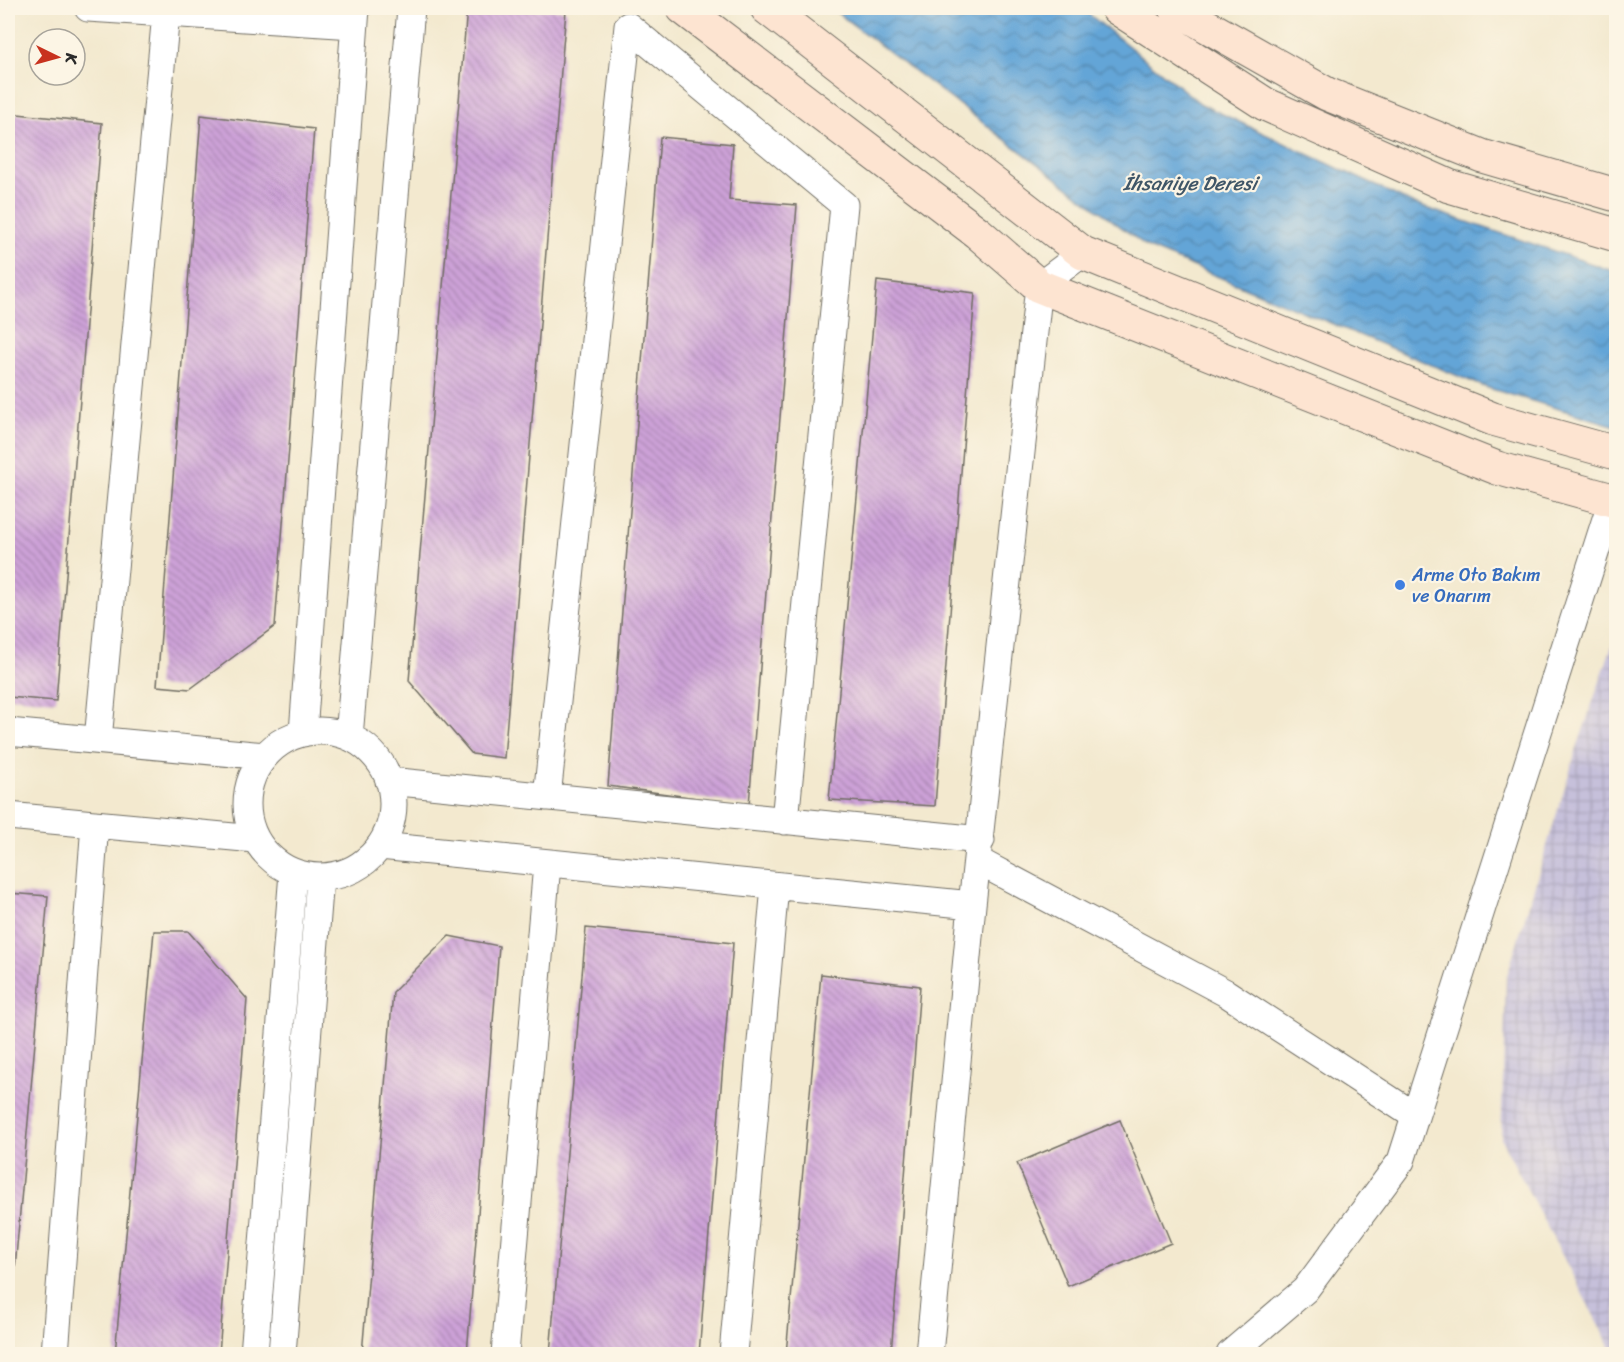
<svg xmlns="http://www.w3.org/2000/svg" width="1624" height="1362" font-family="Sriracha,sans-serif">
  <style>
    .industrial { fill: url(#industrial-grid) }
    .water { fill: url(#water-waves); stroke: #476881; stroke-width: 1.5 }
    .building { fill: url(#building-back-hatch) }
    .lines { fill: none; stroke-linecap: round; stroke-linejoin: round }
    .minor-casing { stroke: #716e64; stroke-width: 29 }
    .secondary-casing { stroke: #716e64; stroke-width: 35 }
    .minor { stroke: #fff; stroke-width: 27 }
    .secondary { stroke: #fde4d1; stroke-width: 33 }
    .shop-dot { fill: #3f7fe0; stroke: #fcf5e5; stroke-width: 2 }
    .labels { text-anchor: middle; stroke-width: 4.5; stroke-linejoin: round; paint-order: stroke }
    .shop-label { font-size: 18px; fill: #366cbe; stroke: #fcf5e5; text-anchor: start }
    .water-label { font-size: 20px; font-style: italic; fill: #3f5667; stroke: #fcf5e5 }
  </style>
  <defs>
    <pattern id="industrial-grid" width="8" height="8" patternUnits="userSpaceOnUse" patternTransform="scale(1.5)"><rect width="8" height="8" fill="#c6c0da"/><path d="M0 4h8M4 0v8" fill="none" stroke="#aaa5bb"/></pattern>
    <pattern id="water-waves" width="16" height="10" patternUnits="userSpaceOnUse" patternTransform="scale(1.5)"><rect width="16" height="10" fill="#63a5d7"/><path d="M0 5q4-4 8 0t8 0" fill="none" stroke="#5287af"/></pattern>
    <pattern id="building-back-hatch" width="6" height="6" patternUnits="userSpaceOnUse" patternTransform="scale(1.5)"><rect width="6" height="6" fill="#cda2d8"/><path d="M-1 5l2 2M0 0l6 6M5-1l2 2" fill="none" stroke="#a784af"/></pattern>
  </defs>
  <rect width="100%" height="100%" fill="#fcf5e5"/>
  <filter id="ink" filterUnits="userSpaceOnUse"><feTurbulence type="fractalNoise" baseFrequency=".0167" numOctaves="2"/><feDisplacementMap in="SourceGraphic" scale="12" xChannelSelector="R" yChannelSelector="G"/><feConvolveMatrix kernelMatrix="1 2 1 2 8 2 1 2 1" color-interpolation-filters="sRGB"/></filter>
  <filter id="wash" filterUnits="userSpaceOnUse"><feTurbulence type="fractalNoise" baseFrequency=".008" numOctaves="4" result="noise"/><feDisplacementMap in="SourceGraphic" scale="24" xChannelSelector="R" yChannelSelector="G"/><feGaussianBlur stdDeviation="1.35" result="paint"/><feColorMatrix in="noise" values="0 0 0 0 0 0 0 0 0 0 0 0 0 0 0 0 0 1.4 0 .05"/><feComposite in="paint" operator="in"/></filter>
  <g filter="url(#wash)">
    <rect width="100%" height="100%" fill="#f3e9cf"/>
    <path class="industrial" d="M1616,634V1354H1614L1501,1139L1506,979L1576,751Z"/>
    <path class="water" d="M831,8H1081L1201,104L1414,204L1616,272V426L1485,387L1149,248Z"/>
    <g id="blocks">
      <path class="building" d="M297,8H340L339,13Z
        M467,8L566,10L504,758L472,754L409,681Z
        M8,113L102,123L56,701L8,697Z
        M201,115L314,129L275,626L190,689L157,686Z
        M660,137L733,144L729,200L797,205L749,805L608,786Z
        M877,281L975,293L935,806L829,800Z
        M8,893L48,896L9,1336H8Z
        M586,928L733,943L699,1354H550Z
        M154,931H188L247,999L219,1354H115Z
        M449,936L499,946L467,1354H362L393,992Z
        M821,974L920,986L891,1354H786Z
        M1120,1120L1171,1243L1068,1286L1017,1163Z"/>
    </g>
  </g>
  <g filter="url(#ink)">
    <use href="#blocks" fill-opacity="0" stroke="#716e64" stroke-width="1.5"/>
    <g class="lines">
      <g class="minor-casing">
        <path id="minor" d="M88,8L354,25
          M247 804a73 73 0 1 1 146 0a73 73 0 1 1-146 0Z
          M8,732L265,756
          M303,733L356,8
          M349,737L411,8
          M98,740L166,13
          M389,781L981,840
          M547,797L628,26L844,205L785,821
          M8,816L255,839
          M380,846L972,905
          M978,861L1226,993L1415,1116
          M55,1354L95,824
          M254,1354L293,873
          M282,1354L320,878
          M505,1354L547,864
          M733,1354L775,886
          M929,1354L972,905L1039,286L1083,253
          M1230,1354L1305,1290L1401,1161L1612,500"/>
      </g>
      <g class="secondary-casing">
        <path id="secondary" d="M683,8L978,233L1039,286L1497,468L1616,501
          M767,8L1083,253L1493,419L1616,453
          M1117,8L1265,104L1449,186L1616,235
          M1175,8L1327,94L1482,156L1616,195"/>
      </g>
      <use href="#minor" class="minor"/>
      <use href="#secondary" class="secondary"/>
    </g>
  </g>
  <circle class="shop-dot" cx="1400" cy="585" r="6"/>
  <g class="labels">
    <g class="shop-label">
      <text x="1412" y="581">Arme Oto Bakım<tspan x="1412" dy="21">ve Onarım</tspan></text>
    </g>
    <g class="water-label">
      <text x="1190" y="190">İhsaniye Deresi</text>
    </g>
  </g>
  <rect width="1624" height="1362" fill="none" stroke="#fcf5e5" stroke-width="30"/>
  <g transform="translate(57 57) rotate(95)"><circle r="28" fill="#fcf5e5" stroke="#a8a49b" stroke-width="1.5"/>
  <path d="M0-4.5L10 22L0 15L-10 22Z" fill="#c8321e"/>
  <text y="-9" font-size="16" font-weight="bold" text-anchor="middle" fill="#2b2b2b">K</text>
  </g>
</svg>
